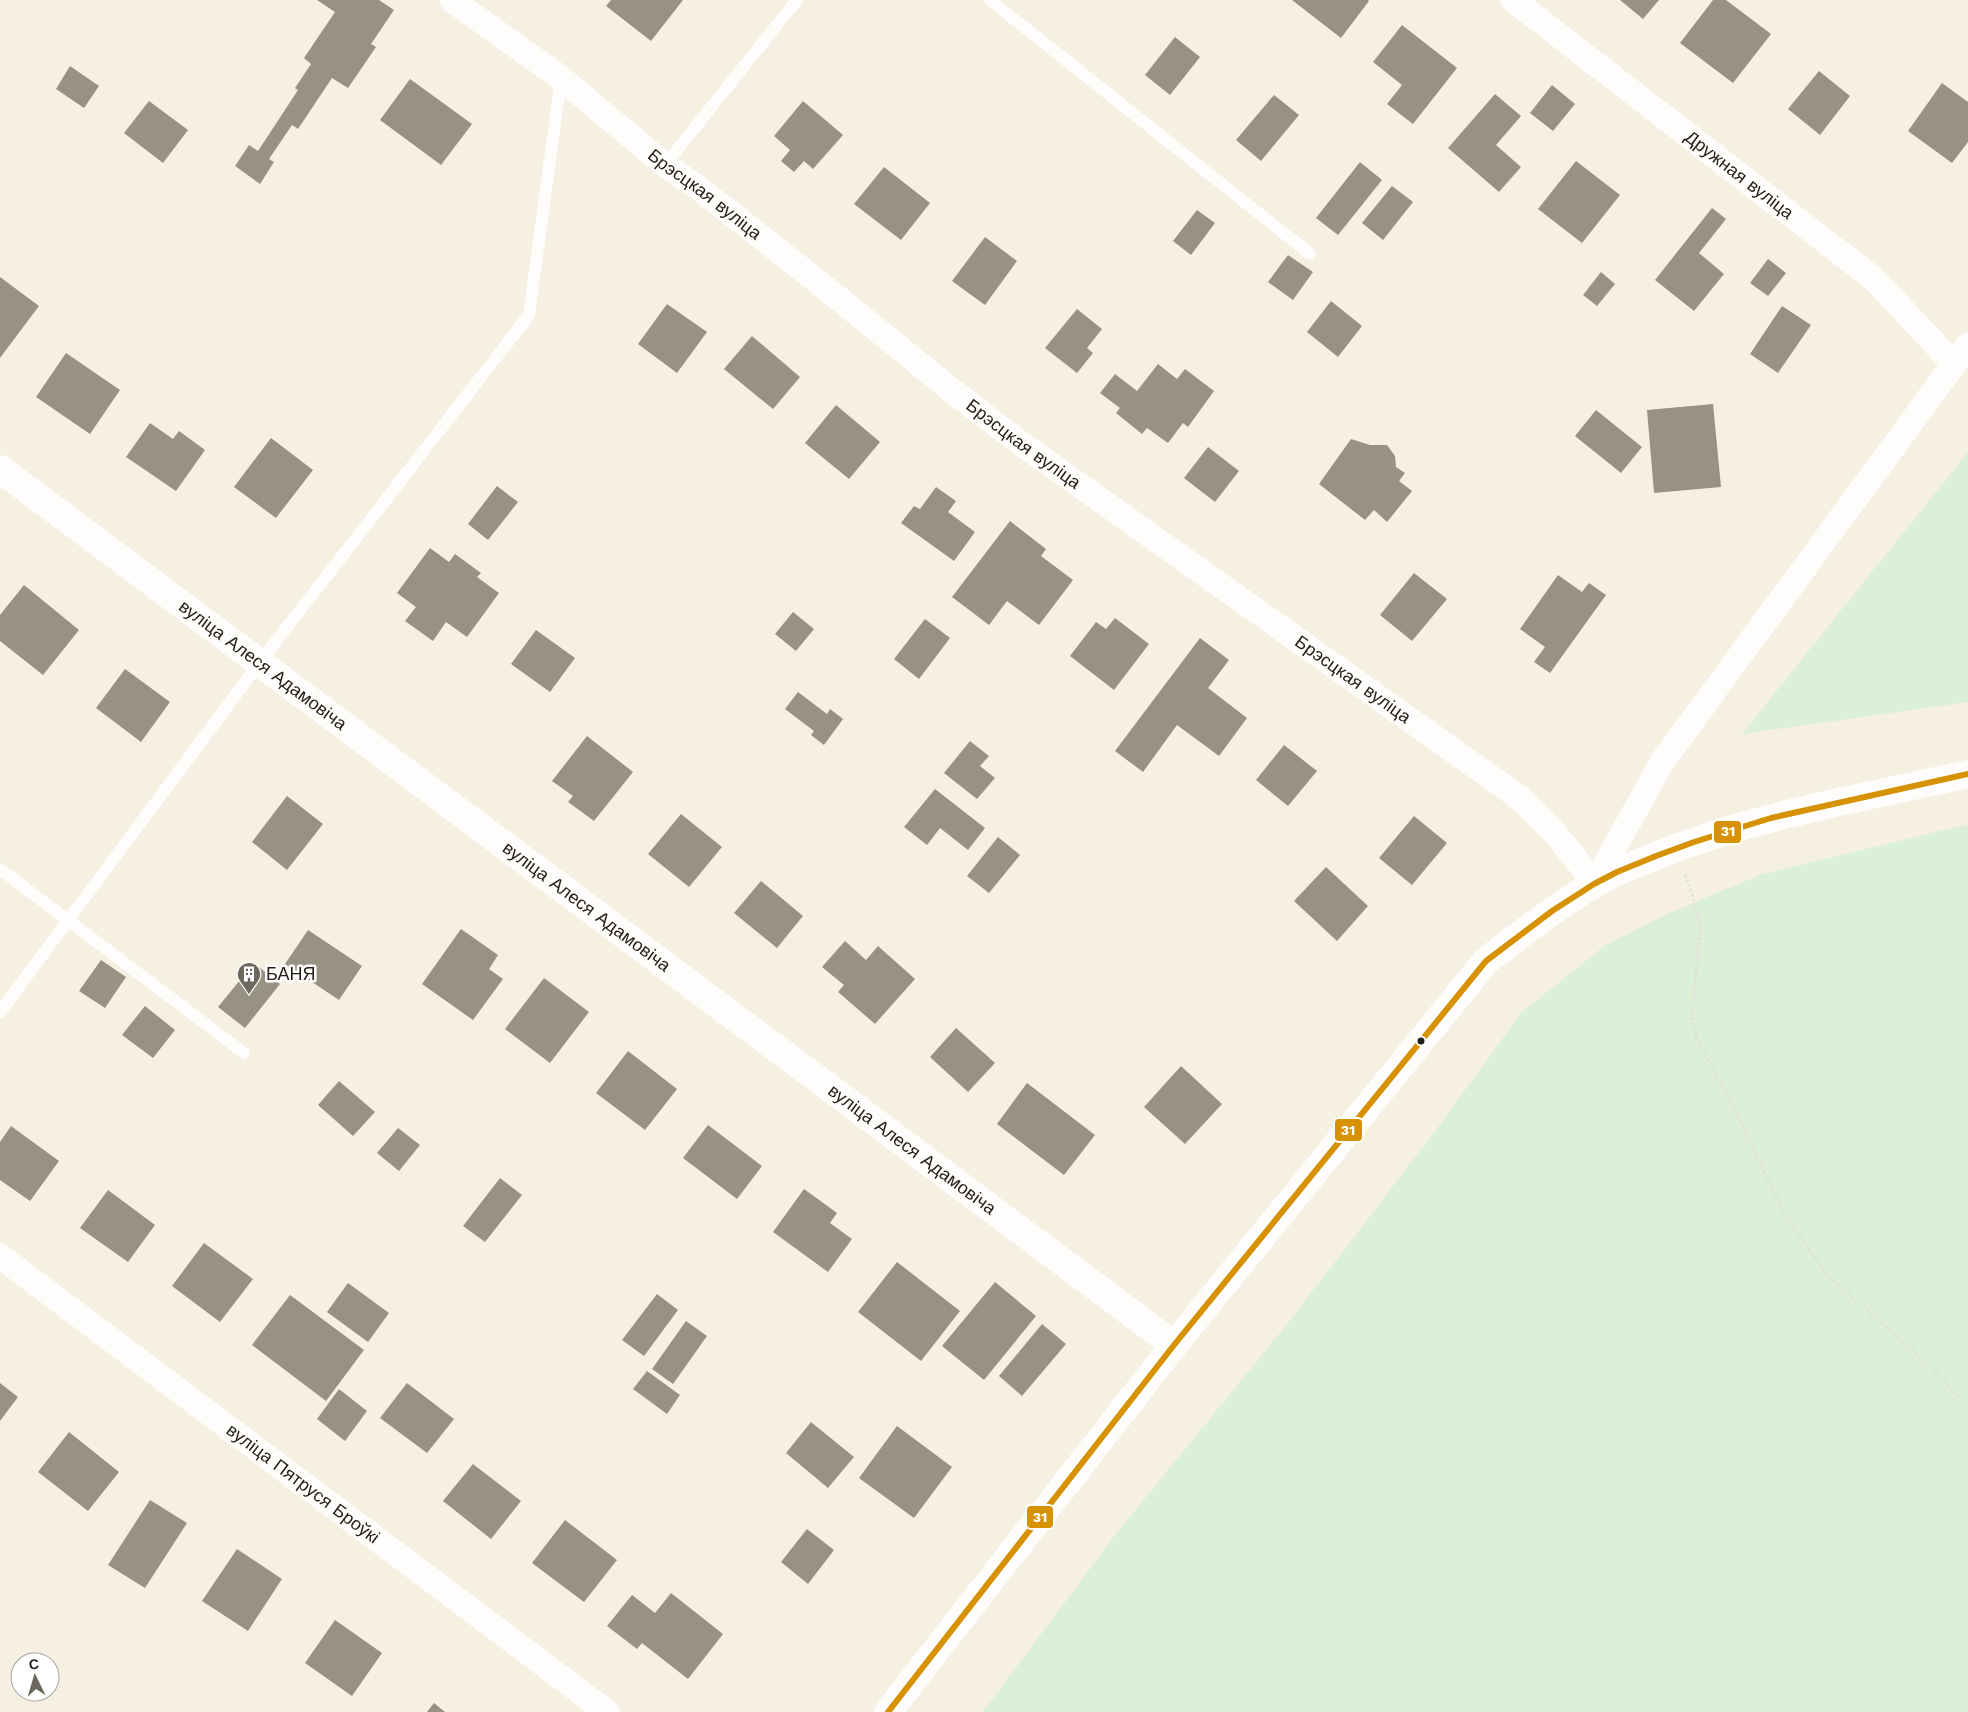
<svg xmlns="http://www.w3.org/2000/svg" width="1968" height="1712" font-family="'Work Sans',sans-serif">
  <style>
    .green { fill: #dcefd7 }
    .building { fill: #989283 }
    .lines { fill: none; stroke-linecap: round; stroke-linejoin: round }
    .path { stroke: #e2e0dc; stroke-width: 3; stroke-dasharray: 2.5 2.5; stroke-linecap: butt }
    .service { stroke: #fefdfb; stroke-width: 12 }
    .minor { stroke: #fefdfb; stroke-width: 25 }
    .tertiary { stroke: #fefdfb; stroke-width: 28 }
    .secondary { stroke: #fefdfb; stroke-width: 28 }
    .bus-1-casing { stroke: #fff; stroke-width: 10 }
    .bus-1 { stroke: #d79203; stroke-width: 6 }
    .bus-dot { fill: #231f16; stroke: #fff; stroke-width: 2 }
    .labels { text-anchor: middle; stroke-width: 5; stroke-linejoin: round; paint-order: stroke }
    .street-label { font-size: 18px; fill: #231f16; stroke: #fff }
    .poi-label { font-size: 18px; fill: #231f16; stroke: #fff; text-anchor: start }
    .line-badge { stroke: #fff; stroke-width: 2 }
    .badge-label { font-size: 14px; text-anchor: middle; font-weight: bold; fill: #fff }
  </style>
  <rect width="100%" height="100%" fill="#f6f0e3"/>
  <path class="green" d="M1968,452V702L1742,734Z
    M1968,824V1712H983L1119,1530L1288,1323L1436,1130L1521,1013L1604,946L1667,914L1760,875Z"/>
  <path class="building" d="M317,0H379L394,10L371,44L376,47L348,88L332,78L298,129L292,125L269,159L274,162L260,184L235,166L249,145L258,151L298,90L295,88L311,64L304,58L335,12Z
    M611,0H683L651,41L606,6Z
    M1292,0H1368L1369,1L1341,38Z
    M1620,0H1659L1643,19Z
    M1713,0H1726L1771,34L1733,83L1680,43Z
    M1402,25L1457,68L1413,124L1387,104L1402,85L1373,62Z
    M1175,37L1200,57L1170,95L1145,75Z
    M70,66L99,86L84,108L56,89Z
    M1819,71L1850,96L1820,135L1788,109Z
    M410,79L472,124L441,165L380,120Z
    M1942,83L1968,102V142L1952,163L1908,131Z
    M1552,85L1575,104L1553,131L1530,113Z
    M1495,94L1521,116L1496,145L1521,167L1499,192L1448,148Z
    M1274,95L1299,115L1261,161L1236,140Z
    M149,101L188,130L163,163L124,133Z
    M803,101L843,135L813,169L804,161L794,172L781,161L790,150L774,136Z
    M1576,161L1620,195L1582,243L1538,209Z
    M1360,162L1382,180L1338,235L1316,218Z
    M884,167L930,203L901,240L854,204Z
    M1392,186L1413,202L1383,240L1362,223Z
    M1712,208L1726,219L1699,253L1724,274L1694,311L1655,280Z
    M1197,210L1215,223L1191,255L1173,241Z
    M985,237L1017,261L985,305L952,281Z
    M1288,255L1313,272L1293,300L1268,282Z
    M1768,259L1786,273L1768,296L1750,283Z
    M1601,272L1615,284L1597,306L1583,295Z
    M0,277L39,306L0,358Z
    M1331,301L1362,326L1338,357L1307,332Z
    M667,304L707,332L677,373L638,344Z
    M1782,306L1811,325L1778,373L1750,354Z
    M1077,309L1102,329L1087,348L1093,353L1077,373L1045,348Z
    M752,336L800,377L773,409L724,369Z
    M66,353L120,390L90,434L36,397Z
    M1158,364L1177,379L1185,369L1214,391L1188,427L1183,423L1168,443L1147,428L1142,434L1116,413L1120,408L1100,393L1115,374L1137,391Z
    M1713,404L1721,487L1654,493L1647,410Z
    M836,405L880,442L849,479L805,443Z
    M1596,410L1642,447L1621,473L1575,436Z
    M150,423L173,439L179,431L205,450L176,491L126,457Z
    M271,438L313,470L276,518L234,487Z
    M1351,439L1370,445H1387L1395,456L1396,467L1405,473L1399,481L1412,491L1387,522L1374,510L1365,520L1319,484Z
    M1208,447L1239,471L1215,502L1184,478Z
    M497,486L518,502L488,540L468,524Z
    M936,487L956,501L948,512L975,532L954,561L901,523L914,506L920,509Z
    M1010,521L1046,549L1041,556L1073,580L1039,625L1007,601L989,625L952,597Z
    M430,548L449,562L455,554L481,573L477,577L499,593L467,637L446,622L433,641L405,621L416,607L397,593Z
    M1414,573L1447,599L1412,641L1380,615Z
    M1558,575L1582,592L1589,583L1606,595L1550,673L1534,662L1545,647L1520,629Z
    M24,585L79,630L43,675L0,641V615Z
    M793,612L814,629L796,651L775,634Z
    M1115,618L1149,644L1114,690L1070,656L1096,622L1106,629Z
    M925,619L950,638L919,679L894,659Z
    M536,630L575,658L550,692L511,664Z
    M1200,638L1229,660L1208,688L1247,718L1219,756L1177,725L1143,772L1115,751Z
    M125,669L170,702L141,742L96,708Z
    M798,692L827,714L830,709L843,719L824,745L811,735L814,731L785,709Z
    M587,736L633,772L594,821L568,802L573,796L552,781Z
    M970,741L989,756L980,766L995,778L977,799L944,773Z
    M1284,745L1317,771L1288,806L1256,780Z
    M935,789L985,828L968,850L940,828L927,845L904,827Z
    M287,796L323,824L287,870L252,842Z
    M681,814L722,847L689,887L648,854Z
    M1414,816L1447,843L1412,885L1379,858Z
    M998,837L1020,855L989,893L967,876Z
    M1326,867L1368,906L1337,941L1294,901Z
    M761,881L803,916L777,948L734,913Z
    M461,929L498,955L489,969L503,979L473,1020L422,984Z
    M308,930L362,966L339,1000L285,964Z
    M845,941L866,960L878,946L915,979L875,1024L838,992L844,985L822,967Z
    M101,960L126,977L105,1008L79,991Z
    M254,963L280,984L245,1028L218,1007Z
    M544,978L589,1012L550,1063L505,1029Z
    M145,1006L175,1030L153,1058L122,1035Z
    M956,1028L995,1063L968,1092L930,1057Z
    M628,1051L677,1089L645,1130L596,1093Z
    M1181,1066L1222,1104L1185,1144L1144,1107Z
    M339,1081L375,1112L353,1136L318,1105Z
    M1027,1083L1095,1135L1064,1175L997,1124Z
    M708,1125L762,1166L737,1199L683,1158Z
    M11,1126L59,1161L30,1201L0,1180V1142Z
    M398,1128L420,1145L399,1171L377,1153Z
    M500,1178L522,1195L485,1242L463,1226Z
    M804,1189L837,1213L830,1223L852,1239L828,1272L773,1232Z
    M108,1190L155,1225L128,1262L80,1228Z
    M204,1243L253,1279L220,1322L172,1286Z
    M897,1262L960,1311L921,1361L858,1312Z
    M995,1282L1036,1316L984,1380L942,1346Z
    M348,1283L389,1313L368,1342L327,1312Z
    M657,1294L678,1310L644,1356L622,1340Z
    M290,1295L364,1350L326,1401L252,1345Z
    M686,1321L707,1336L673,1384L652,1369Z
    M1042,1324L1066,1344L1022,1396L999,1376Z
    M647,1371L680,1395L667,1414L633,1389Z
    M0,1383L18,1397L0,1421Z
    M407,1383L454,1419L427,1453L380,1418Z
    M339,1389L367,1411L345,1441L317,1419Z
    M811,1422L854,1457L828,1488L786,1453Z
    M897,1426L952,1467L914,1518L859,1478Z
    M69,1432L119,1472L88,1511L38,1472Z
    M473,1464L521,1501L491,1539L443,1501Z
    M150,1500L187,1523L145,1588L108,1565Z
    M565,1520L617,1560L584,1602L532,1563Z
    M807,1529L834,1550L808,1584L781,1562Z
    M237,1549L282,1579L248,1631L202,1601Z
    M671,1593L723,1634L688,1679L642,1643L637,1649L607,1626L632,1595L655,1613Z
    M335,1620L382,1653L352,1696L305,1663Z
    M434,1703L445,1712H427Z"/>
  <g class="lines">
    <path class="path" d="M1685,875L1693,897L1700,926L1692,1019L1697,1039L1730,1100L1784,1213L1827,1275L1927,1363L1968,1405"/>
    <path class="service" d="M990,0L1310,254
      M665,165L797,0
      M0,869L244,1053
      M0,1012L260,662L529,315L561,78"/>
    <g class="minor">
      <path id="s1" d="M452,0L561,78L665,165L696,186L822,285L950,389L1023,445L1520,798L1553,831L1595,883L1662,762L1968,345"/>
      <path id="s2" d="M1513,0L1874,279L1954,364"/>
      <path id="s3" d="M0,1256L607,1712"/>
    </g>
    <path class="tertiary" id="s4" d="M0,469L1174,1345"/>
    <path class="secondary" d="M888,1712L1174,1345L1486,961C1521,934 1556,907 1594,884C1613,872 1636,864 1656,856C1756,815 1863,798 1968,774"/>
    <g class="bus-1-casing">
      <path id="bus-1" d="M888,1712L1174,1345L1486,961L1552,911L1594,884L1617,872L1656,856L1694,842L1771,818L1968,774"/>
    </g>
    <use href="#bus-1" class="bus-1"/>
  </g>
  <defs>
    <g id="building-pin" transform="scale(1.25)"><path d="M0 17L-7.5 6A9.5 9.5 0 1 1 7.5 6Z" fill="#6d685e" stroke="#fff"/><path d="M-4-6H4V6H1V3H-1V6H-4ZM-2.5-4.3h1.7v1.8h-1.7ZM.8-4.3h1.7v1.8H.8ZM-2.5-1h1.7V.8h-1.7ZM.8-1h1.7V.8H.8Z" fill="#fff"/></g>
  </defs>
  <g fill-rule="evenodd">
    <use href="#building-pin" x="249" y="974"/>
  </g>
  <circle class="bus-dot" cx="1421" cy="1041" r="4.5"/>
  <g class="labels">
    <g class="street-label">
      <text dy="6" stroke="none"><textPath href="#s2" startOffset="286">Дружная вуліца</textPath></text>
      <text dy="6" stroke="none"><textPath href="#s1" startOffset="319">Брэсцкая вуліца</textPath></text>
      <text dy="6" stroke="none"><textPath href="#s1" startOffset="724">Брэсцкая вуліца</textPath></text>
      <text dy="6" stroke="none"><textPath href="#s4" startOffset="328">вуліца Алеся Адамовіча</textPath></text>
      <text dy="6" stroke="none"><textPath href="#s1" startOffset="1129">Брэсцкая вуліца</textPath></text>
      <text dy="6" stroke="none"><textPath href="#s4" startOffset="732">вуліца Алеся Адамовіча</textPath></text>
      <text dy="6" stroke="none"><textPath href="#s4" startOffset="1138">вуліца Алеся Адамовіча</textPath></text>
      <text dy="6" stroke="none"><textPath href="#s3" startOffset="379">вуліца Пятруся Броўкі</textPath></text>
    </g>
    <g class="poi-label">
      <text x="266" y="980">БАНЯ</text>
    </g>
  </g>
  <g class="line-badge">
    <rect x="1713" y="820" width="29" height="24" rx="5" fill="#d79203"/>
    <rect x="1334" y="1118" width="29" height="24" rx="5" fill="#d79203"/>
    <rect x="1026" y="1505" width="28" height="24" rx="5" fill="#d79203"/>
  </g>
  <g class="badge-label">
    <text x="1728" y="836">31</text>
    <text x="1348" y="1135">31</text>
    <text x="1040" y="1522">31</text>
  </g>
  <g transform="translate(35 1677) rotate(355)"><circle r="24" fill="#ffffff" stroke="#a7a5a2"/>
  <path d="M0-4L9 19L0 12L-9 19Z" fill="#6d685e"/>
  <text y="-8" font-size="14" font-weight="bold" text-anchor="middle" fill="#231f16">С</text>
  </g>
</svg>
